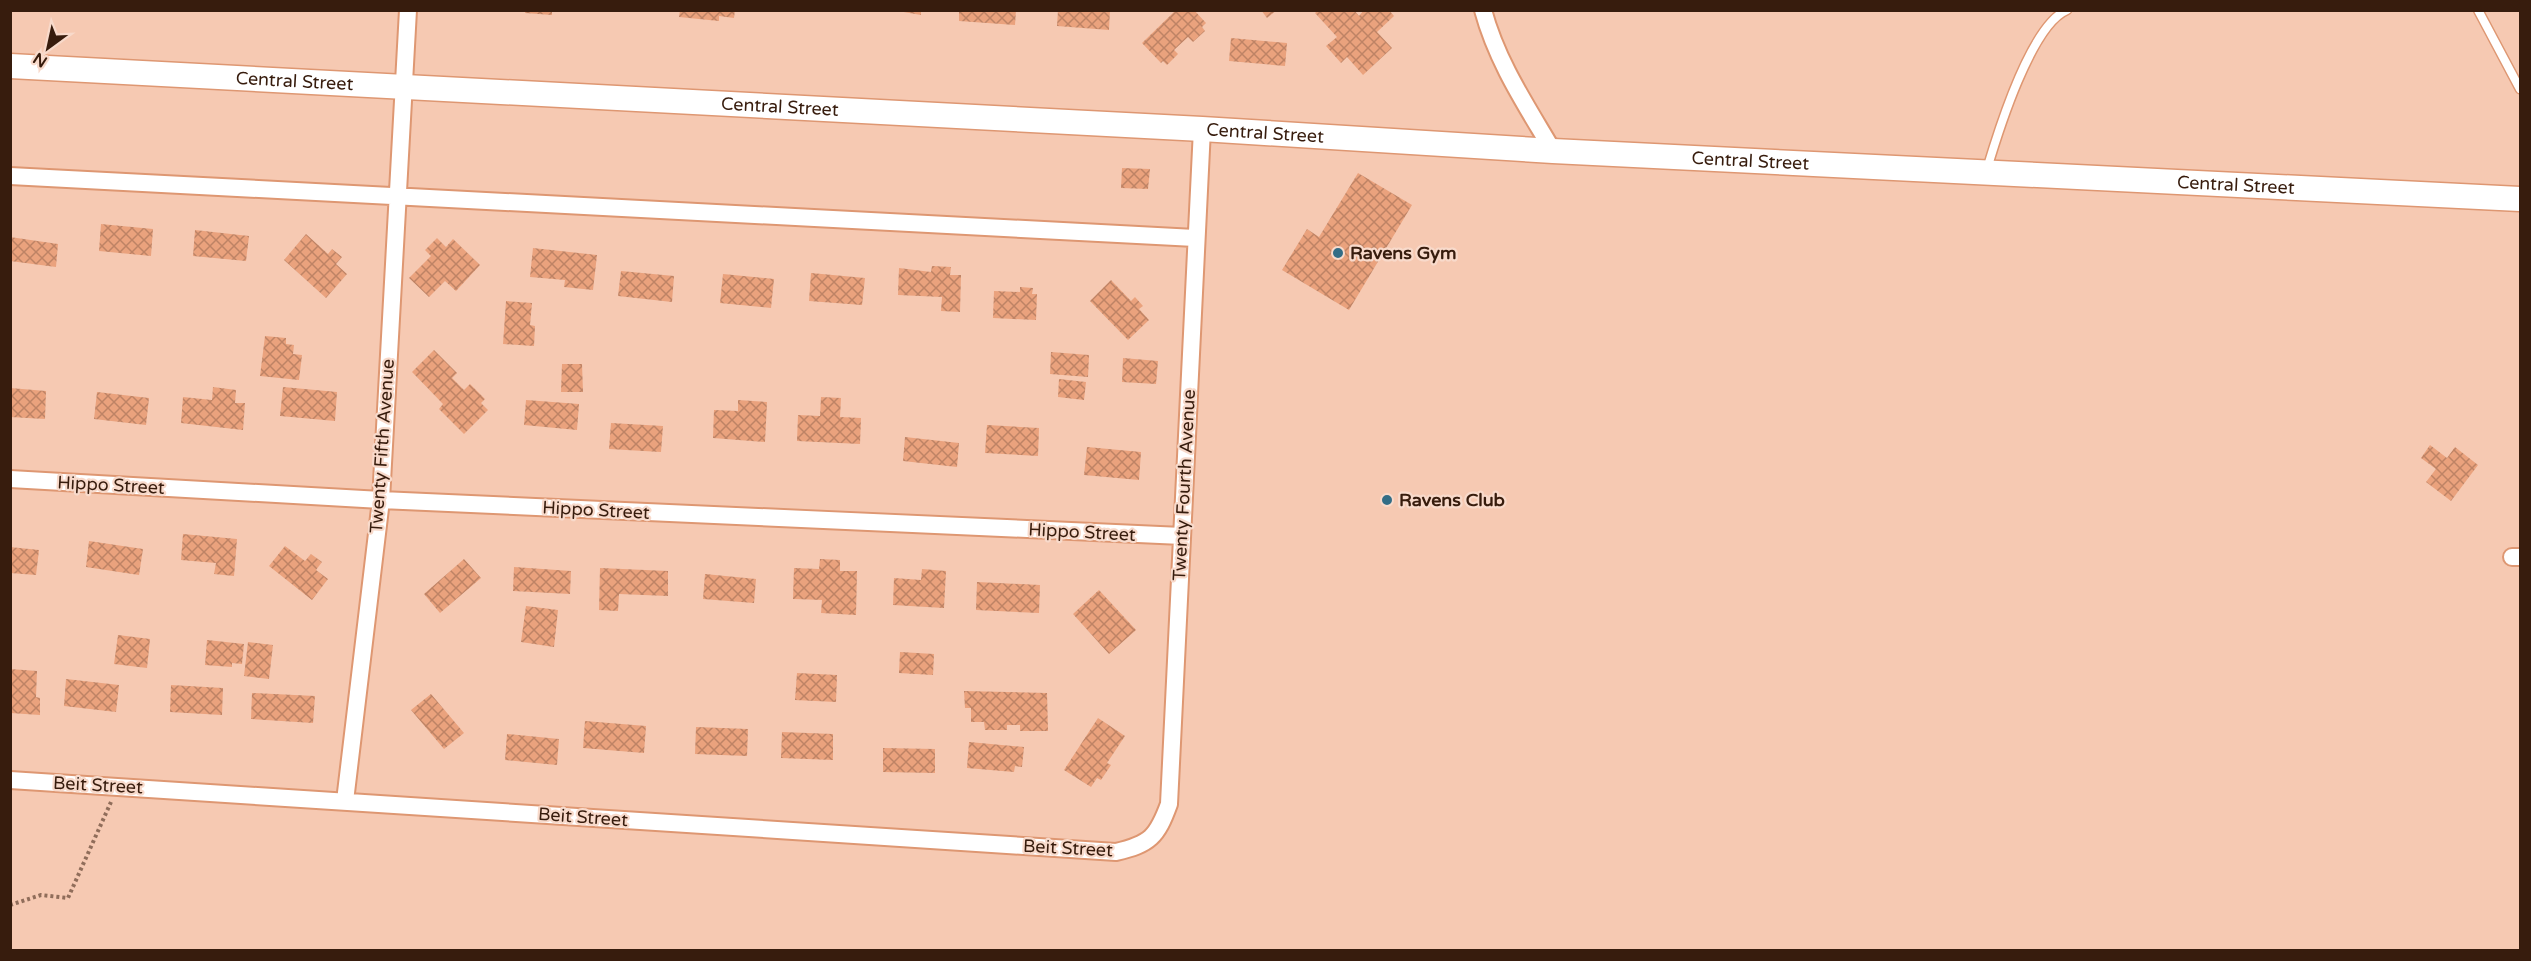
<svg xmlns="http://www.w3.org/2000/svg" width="2531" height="961" font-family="'Varela Round',sans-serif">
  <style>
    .building { fill: url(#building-cross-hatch) }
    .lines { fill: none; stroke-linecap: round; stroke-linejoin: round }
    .lane-casing { stroke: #de9772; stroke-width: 11 }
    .street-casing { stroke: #de9772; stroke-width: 20 }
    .secondary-casing { stroke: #de9772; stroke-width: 27 }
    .path { stroke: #906d5a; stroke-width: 4; stroke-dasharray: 3 3; stroke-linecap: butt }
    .lane { stroke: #fff; stroke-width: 8 }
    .street { stroke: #fff; stroke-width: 16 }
    .secondary { stroke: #fff; stroke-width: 24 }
    .poi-dot { fill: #336d86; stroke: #f8dacb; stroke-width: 2 }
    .labels { text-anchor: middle; stroke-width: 4.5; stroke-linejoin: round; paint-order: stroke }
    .street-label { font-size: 18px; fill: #371c0d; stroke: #f8dacb }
    .poi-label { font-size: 18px; font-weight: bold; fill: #371c0d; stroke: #f8dacb; text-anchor: start }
  </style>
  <defs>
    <pattern id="building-cross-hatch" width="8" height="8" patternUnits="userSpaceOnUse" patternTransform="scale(1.5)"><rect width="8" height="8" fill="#eaa27d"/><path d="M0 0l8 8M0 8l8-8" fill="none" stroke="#be8365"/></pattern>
  </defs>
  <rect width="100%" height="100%" fill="#f6c9b2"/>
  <path class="building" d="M525,10H552V15L525,13Z
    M680,10H735L734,18L719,16V21L679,17Z
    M892,10H921V15Z
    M959,10H1016L1015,25L959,21Z
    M1058,10H1110L1109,30L1057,26Z
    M1176,10H1194L1206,23L1202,27L1205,31L1193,42L1188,37L1174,50L1178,54L1167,65L1163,61L1161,63L1142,43Z
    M1261,10H1277L1267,18Z
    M1318,10H1354L1359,16L1364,10H1389L1394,16L1377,32L1392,48L1363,75L1347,57L1341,63L1326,46L1337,37L1315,13Z
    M1231,38L1287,43L1285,66L1229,61Z
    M1122,168L1150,169L1148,189L1121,188Z
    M1358,173L1412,205L1349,310L1282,270L1307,229L1319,237Z
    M101,224L153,229L151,256L99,251Z
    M195,230L249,236L246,261L193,256Z
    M306,234L328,254L332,249L342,257L336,264L347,274L326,298L284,260Z
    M10,237L58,244L56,267L10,261Z
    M437,238L446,247L453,239L480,265L456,291L445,281L429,297L409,278L431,256L425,250Z
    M533,248L597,255L593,290L564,287L565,280L530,277Z
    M932,266L951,267L950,275H961L960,312L941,311L942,297L898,295L899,268L931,272Z
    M621,271L674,276L672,302L618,296Z
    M811,273L865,278L862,305L809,301Z
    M723,274L774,279L771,308L720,303Z
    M1111,280L1131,301L1135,297L1143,306L1139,309L1149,320L1128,340L1090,301Z
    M1020,287L1033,288L1032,294H1037L1036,320L993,318L994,291L1020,292Z
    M506,301L532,303L530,325L535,326L534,346L503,344Z
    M265,336L286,338V344L294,345L293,354L302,355L299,380L260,376Z
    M434,350L457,373L452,378L464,390L470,384L485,399L481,403L488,410L464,434L439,409L443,404L412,372Z
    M1051,352L1089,355L1088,377L1050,374Z
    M1123,358L1158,361L1156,384L1122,382Z
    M562,364H582L583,392H561Z
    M1059,379L1086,382L1084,400L1058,397Z
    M213,387L236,390L235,403H245L243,430L181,423L183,397L212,400Z
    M283,387L337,392L335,421L280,416Z
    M10,388L46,391L45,419L10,417Z
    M97,392L149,398L146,425L94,419Z
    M821,397L841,398L840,417L861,418L860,444L797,441L798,415L820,416Z
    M526,400L579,404L577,430L524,425Z
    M738,400L767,402L765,442L713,438L714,410L738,411Z
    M611,423L663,426L661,452L609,449Z
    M987,425L1039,428L1038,456L985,453Z
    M905,437L959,443L957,467L903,461Z
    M2430,445L2447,458L2455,447L2478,465L2451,501L2426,482L2436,469L2421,458Z
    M1087,447L1141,452L1139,480L1084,475Z
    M183,534L237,539L234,576L214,574L216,563L181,560Z
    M89,541L143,549L139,575L86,567Z
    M285,546L305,561L311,554L322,562L316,570L328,579L312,600L269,566Z
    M10,547L39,550L36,575L10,573Z
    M464,559L481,578L440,613L424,594Z
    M820,559L840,560V571H857L856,615L821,613L822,600L793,599L794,568L819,569Z
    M514,567L571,571L570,594L513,591Z
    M600,568L668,571V596L619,594L618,611L599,610Z
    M922,569L946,571L944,608L893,605L894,578L921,580Z
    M705,574L756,579L754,603L703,599Z
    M977,582L1040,585L1039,613L976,610Z
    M1099,590L1136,630L1109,654L1073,614Z
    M526,606L558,610L554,647L521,642Z
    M118,635L150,639L147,668L114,664Z
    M207,640L244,644L242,664L232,663V667L205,665Z
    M248,642L273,645L269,679L244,676Z
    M900,652L934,654L933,675L899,673Z
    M10,669L37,671L36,697L40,698V715L10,713Z
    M797,673L837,675L836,702L795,700Z
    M66,679L119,685L116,712L64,706Z
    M171,685L223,688L222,715L170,712Z
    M964,691L1047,693L1048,731H1020V725H1007V730H985L984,722H971V708H965Z
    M252,693L315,696L313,723L251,719Z
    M431,694L464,733L444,749L411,710Z
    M1098,718L1125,736L1107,763L1111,765L1101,780L1097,778L1091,787L1064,770Z
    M585,721L646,726L644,753L583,748Z
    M696,727L748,729L747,756L695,754Z
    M782,732L833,734V760L781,758Z
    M507,734L559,739L557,765L505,760Z
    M969,742L1024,747L1022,767L1015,766L1014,772L967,768Z
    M883,748L935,749V773L883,772Z"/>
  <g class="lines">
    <g class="lane-casing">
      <path id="lane" d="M2478,10L2520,89
        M1987,169C1998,132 2031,25 2067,10"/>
    </g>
    <g class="street-casing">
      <path id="street" d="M1483,10C1497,62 1526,105 1553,151
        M10,176L1195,238
        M10,479L381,500L1182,536
        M2512,557H2520
        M10,780L1116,852C1150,844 1157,837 1169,804L1202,129
        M345,801L381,500L408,10"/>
    </g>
    <g class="secondary-casing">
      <g id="secondary">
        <path id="s1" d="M10,66L1202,129L1553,151L2520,199"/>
      </g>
    </g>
    <path class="path" d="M10,905L41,895L68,898L111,802"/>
    <use href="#lane" class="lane"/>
    <use href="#street" class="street"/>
    <use href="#secondary" class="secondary"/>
  </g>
  <g class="poi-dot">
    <circle cx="1338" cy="253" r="6"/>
    <circle cx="1387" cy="500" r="6"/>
  </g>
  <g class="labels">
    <g class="street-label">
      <text dy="6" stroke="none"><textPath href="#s1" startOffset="285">Central Street</textPath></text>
      <text dy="6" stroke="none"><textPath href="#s1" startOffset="771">Central Street</textPath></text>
      <text dy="6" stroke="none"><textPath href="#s1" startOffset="1257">Central Street</textPath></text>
      <text dy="6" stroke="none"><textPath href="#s1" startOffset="1743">Central Street</textPath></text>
      <text dy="6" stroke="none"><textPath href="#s1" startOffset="2229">Central Street</textPath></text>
      <text transform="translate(382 446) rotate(-86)" y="6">Twenty Fifth Avenue</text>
      <text transform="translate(111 485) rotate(3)" y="6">Hippo Street</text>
      <text transform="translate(1184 485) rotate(-87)" y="6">Twenty Fourth Avenue</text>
      <text transform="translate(596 510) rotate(3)" y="6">Hippo Street</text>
      <text transform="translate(1082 532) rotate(3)" y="6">Hippo Street</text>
      <text transform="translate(98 785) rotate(3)" y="6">Beit Street</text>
      <text transform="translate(583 817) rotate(4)" y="6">Beit Street</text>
      <text transform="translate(1068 848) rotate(3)" y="6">Beit Street</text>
    </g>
    <g class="poi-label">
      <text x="1350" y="259">Ravens Gym</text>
      <text x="1399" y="506">Ravens Club</text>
    </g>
  </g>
  <rect width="2531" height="961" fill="none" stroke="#371c0d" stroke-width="24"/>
  <g transform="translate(48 48) rotate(213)" stroke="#f8dacb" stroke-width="4.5" paint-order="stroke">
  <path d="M0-4.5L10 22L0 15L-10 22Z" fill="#371c0d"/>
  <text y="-9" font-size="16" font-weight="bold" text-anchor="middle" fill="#371c0d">N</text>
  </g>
</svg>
